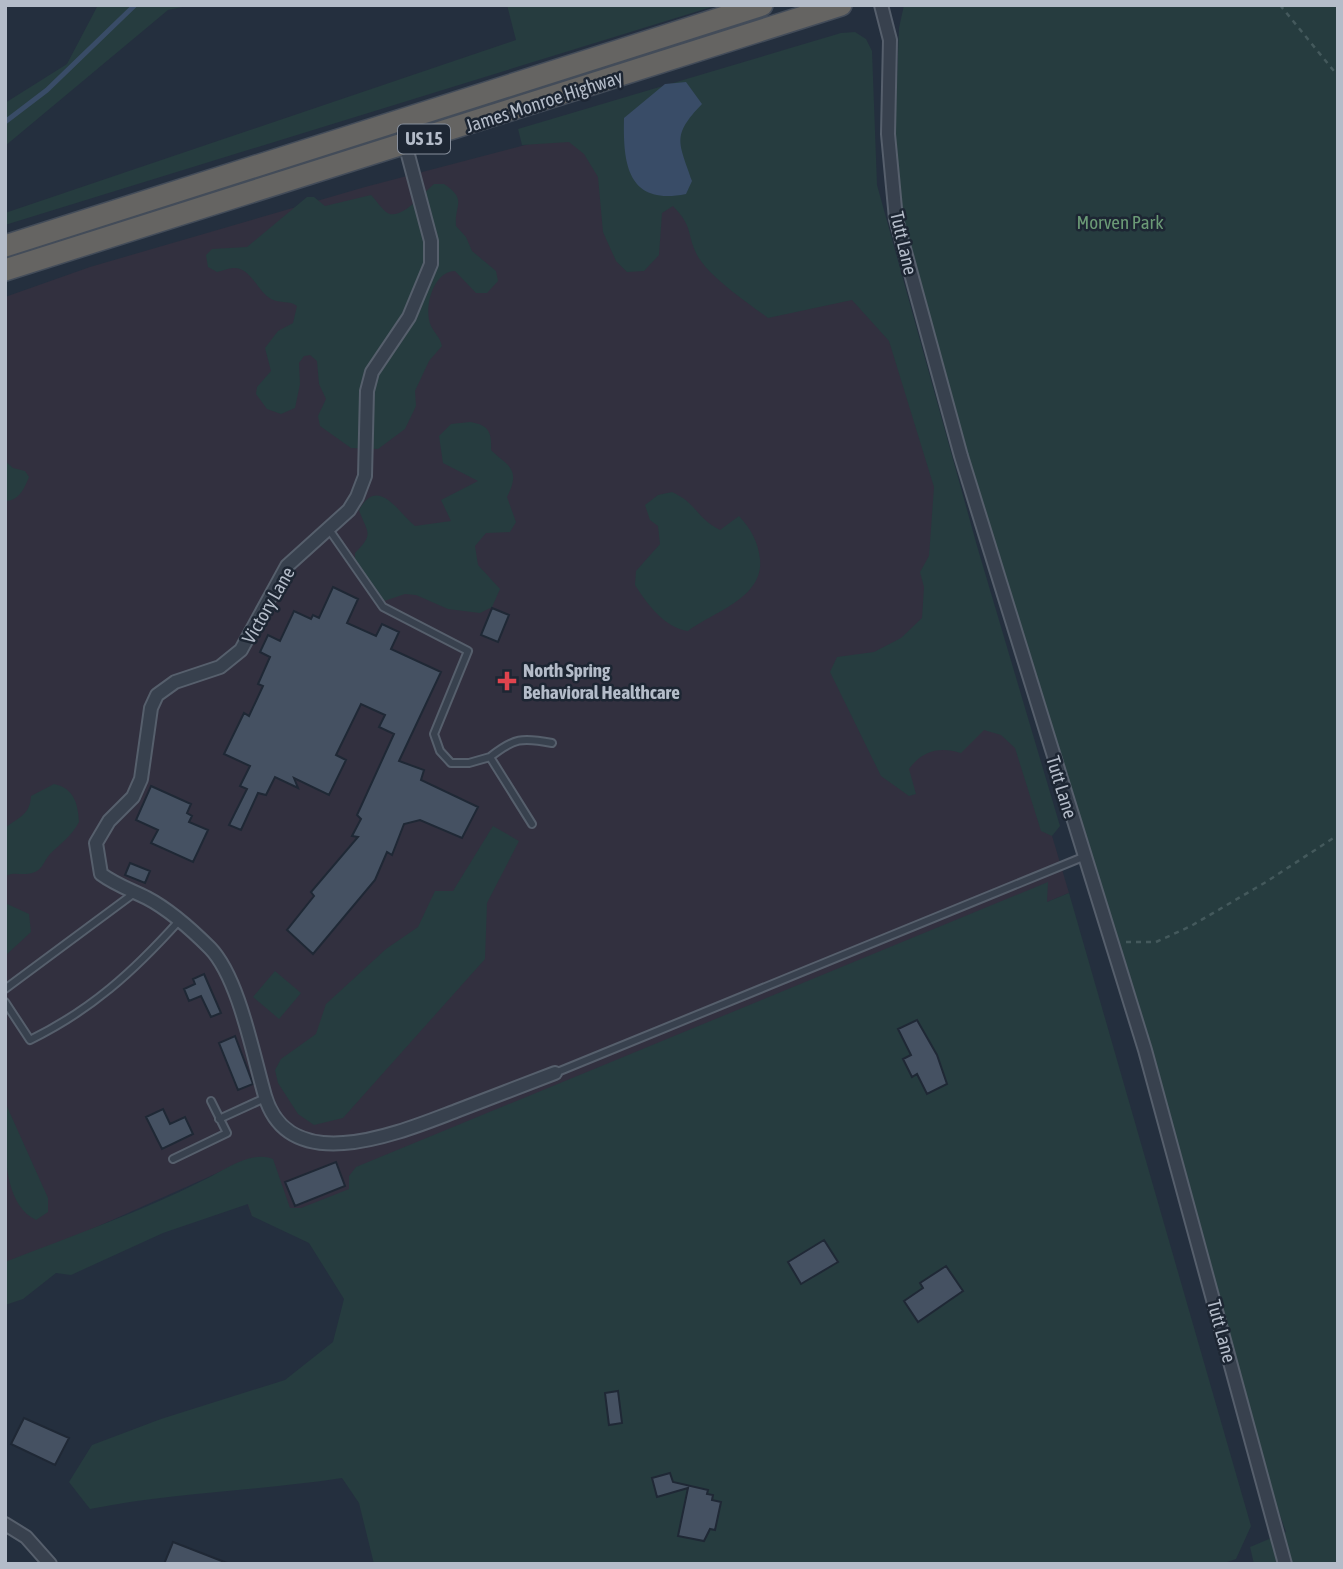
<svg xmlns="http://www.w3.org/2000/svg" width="1343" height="1569" font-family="'Asap Condensed',sans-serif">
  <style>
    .medical { fill: #32303f }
    .green { fill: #263c3f }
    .water { fill: #394c67 }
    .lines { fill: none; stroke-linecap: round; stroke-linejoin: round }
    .stream { stroke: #394c67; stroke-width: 5 }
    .building { fill: #455162; stroke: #1f2835; stroke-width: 2 }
    .service-casing { stroke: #565f6c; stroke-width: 10 }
    .minor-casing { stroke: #565f6c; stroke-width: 16 }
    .trunk-casing { stroke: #434c59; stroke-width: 24 }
    .path { stroke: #44595c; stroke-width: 2.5; stroke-dasharray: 5 5; stroke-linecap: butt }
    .service { stroke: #38414e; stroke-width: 6 }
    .minor { stroke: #38414e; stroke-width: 12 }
    .trunk { stroke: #656462; stroke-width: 21 }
    .health-dot { fill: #e0444e; stroke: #1d2633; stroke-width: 2.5 }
    .labels { text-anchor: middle; stroke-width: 5; stroke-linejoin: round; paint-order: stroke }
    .shield { fill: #1d2633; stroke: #878f9c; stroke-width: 2 }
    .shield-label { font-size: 18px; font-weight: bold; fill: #b4bcc9 }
    .street-label { font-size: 19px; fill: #b4bcc9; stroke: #1d2633 }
    .park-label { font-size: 19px; fill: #6b9a76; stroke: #1d2633 }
    .poi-label { font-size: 19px; font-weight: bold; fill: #b4bcc9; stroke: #1d2633; text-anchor: start }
  </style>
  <rect width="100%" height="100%" fill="#242f3e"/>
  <path class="medical" d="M824,67L1069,893L422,1158L381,1209L252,1216L233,1166L5,1268V297L90,267L365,187Z"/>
  <path class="green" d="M98,5H192L168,10L5,146V103L67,64Z
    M507,5H718L5,225V213L516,40Z
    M904,5H1338V1564H1254L1250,1547L1286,1532L1245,1418L892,215L899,28Z
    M855,32L866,39L872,51L877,185L977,546L1060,826L1052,836L1041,831L1015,748L1001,735L984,730L961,753C939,746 922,751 909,769L916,794L909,796L881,776L830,672L837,657L874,652L901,638L922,618L924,587L920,572L929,556L934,487L889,341L852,300L768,318C748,303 709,277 697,255C686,233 694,228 673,206L662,213L659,255L644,271L627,272L616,261L603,232L598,177L584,154L569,142L522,145L518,129L841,33Z
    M434,184H444C468,200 454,205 456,226L466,237L472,251L496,271L498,281L487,293H476L455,271C433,271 423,309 431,326C435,334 440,337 442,346L429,361L415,391L416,406L405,429L378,449L351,448L320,426L318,416L326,399L319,384L317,361L310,355L304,356L299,363L300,384L295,408L281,414L267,409L256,394L257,387L271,371L265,348L278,331L293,323L297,306C290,300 280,304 271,299C257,291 251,267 233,268C229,268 222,271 217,272L208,267L206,255L212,249L247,247L307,197H314L325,206L371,195C376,200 381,208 386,212C400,223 424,192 434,184Z
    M470,422C488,425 492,431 491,450C507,466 522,468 507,497L516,522L510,532L486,533L475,546L478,565L500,589L492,607L480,613L448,609L416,595L405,594L384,601L355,561V553C375,533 367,533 359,510C378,476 397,511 415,526L451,521L441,500L478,481L443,463L439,436L451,424Z
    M5,461L13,468L25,471L29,477C24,489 19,501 5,501Z
    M672,492C698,504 695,517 720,530L739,516C751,529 758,542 760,559C764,598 713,612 688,631C665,628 647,604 635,585L636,571L660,544L658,526L650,520L645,505L658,495Z
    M54,784C74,788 78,804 79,822C71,837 61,843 50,854C43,862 43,870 32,873C22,876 15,871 5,876V828C19,817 30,815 31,796Z
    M493,826L519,841L487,903L485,959L343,1118L314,1125L298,1114L278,1083L275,1070L281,1059L316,1034L326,1004L386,949L418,927L435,891H453Z
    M1048,882L1047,902L1069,893L1251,1526L1236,1559L1221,1564H374L359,1503L342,1478C258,1491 174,1492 90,1509L69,1482L92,1445L161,1419L285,1380L333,1342L344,1299L309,1243L252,1216L248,1204L163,1233L71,1275L56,1273L23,1299L5,1305V1262C72,1236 140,1212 204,1180C225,1170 251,1150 273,1159L290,1208H301L349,1189V1176L356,1167Z
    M5,903L29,914L31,932L5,956Z
    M275,971L301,993L279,1019L253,997Z
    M5,1102L48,1198V1212L36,1220C0,1203 5,1138 5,1102Z"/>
  <path class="water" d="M686,82L702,104C671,136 679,142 692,181L686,194C627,206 623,163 624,118L665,84Z"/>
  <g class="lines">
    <path class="stream" d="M5,122L47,90L135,5"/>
  </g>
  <path class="building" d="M333,587L358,599L347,623L376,636L382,624L399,632L391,649L441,672L399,761L424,770L421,780L478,807L462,838L420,820L404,824L392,855L387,852L375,880L313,954L287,930L314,896L311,892L358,837L352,836L361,819L357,815L394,734L379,727L385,715L361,704L336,755L346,760L329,795L294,778L298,788L275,777L266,795L258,793L241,830L229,825L247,789L240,786L250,766L224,754L244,713L249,716L263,686L258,684L270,657L260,652L268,635L280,641L294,611L311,619L313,615L319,618Z
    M492,608L509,615L498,642L481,635Z
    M151,786L191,804L187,813L192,816L189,822L208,830L193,862L151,843L158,830L136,820Z
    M130,863L150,871L145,883L125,875Z
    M204,974L221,1013L211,1017L201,996L189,1001L184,989L195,984L193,979Z
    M917,1020L937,1055L947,1084L927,1094L917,1074L912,1077L903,1059L911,1055L898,1029Z
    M235,1036L253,1084L238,1090L219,1043Z
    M163,1109L170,1124L185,1117L193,1134L162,1149L146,1117Z
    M336,1162L345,1186L295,1206L285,1182Z
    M824,1240L838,1262L801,1284L788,1262Z
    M946,1266L963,1291L918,1322L904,1301L923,1288L920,1283Z
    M618,1391L622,1423L609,1425L605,1393Z
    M24,1418L69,1438L55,1465L11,1444Z
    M670,1473L673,1482L708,1490L707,1494L713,1495L712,1500L721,1502L715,1530L710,1529L704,1541L678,1536L688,1488L657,1497L652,1478Z
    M173,1542L227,1563V1564H164Z"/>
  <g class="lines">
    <g class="service-casing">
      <path id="service" d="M328,528L383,607L468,651L434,734L440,751L451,763H469L490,757L532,824
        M490,757C514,738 522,737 552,743
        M5,989L133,894
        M5,1002L30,1040C91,1010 133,972 178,922
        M555,1073L1083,857
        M219,1119L265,1098
        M173,1159L227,1133L211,1101"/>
    </g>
    <g class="minor-casing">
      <path id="minor" d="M881,5L890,40L888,134L896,219L961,456L1145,1050L1285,1564
        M399,121L431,241V264L409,317L372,372L367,391L365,476L357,497L349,510L287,566L241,650L220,667L175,682L157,695L151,708L141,779L133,797L109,821L96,843L101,874C116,885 131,890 147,898C168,909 193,931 210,948C239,978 253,1055 265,1096C290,1180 403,1131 456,1111C489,1098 522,1086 555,1073
        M5,1524L26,1537L50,1564"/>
    </g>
    <g class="trunk-casing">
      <path id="trunk" d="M5,246L762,5
        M5,270L841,5"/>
    </g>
    <path class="path" d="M1280,5L1338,76
      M1126,942H1156L1191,926L1266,882L1338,835"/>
    <use href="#service" class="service"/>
    <use href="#minor" class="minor"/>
    <use href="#trunk" class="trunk"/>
  </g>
  <path class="health-dot" d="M503.5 670.5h7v7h7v7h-7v7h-7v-7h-7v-7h7z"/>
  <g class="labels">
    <rect class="shield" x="398" y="124.5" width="52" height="29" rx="5"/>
    <g class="shield-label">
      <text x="424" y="145">US 15</text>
    </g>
    <g class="street-label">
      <text transform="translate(544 101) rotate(-18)" y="7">James Monroe Highway</text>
      <text transform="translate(904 243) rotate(77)" y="7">Tutt Lane</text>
      <text transform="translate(268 605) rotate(-60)" y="7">Victory Lane</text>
      <text transform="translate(1062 787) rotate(73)" y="7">Tutt Lane</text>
      <text transform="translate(1222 1331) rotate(75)" y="7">Tutt Lane</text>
    </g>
    <g class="park-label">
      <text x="1120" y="229">Morven Park</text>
    </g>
    <g class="poi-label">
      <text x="523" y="677">North Spring<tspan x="523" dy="22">Behavioral Healthcare</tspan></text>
    </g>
  </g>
  <rect width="1343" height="1569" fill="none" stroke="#b4bcc9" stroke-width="14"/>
</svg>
